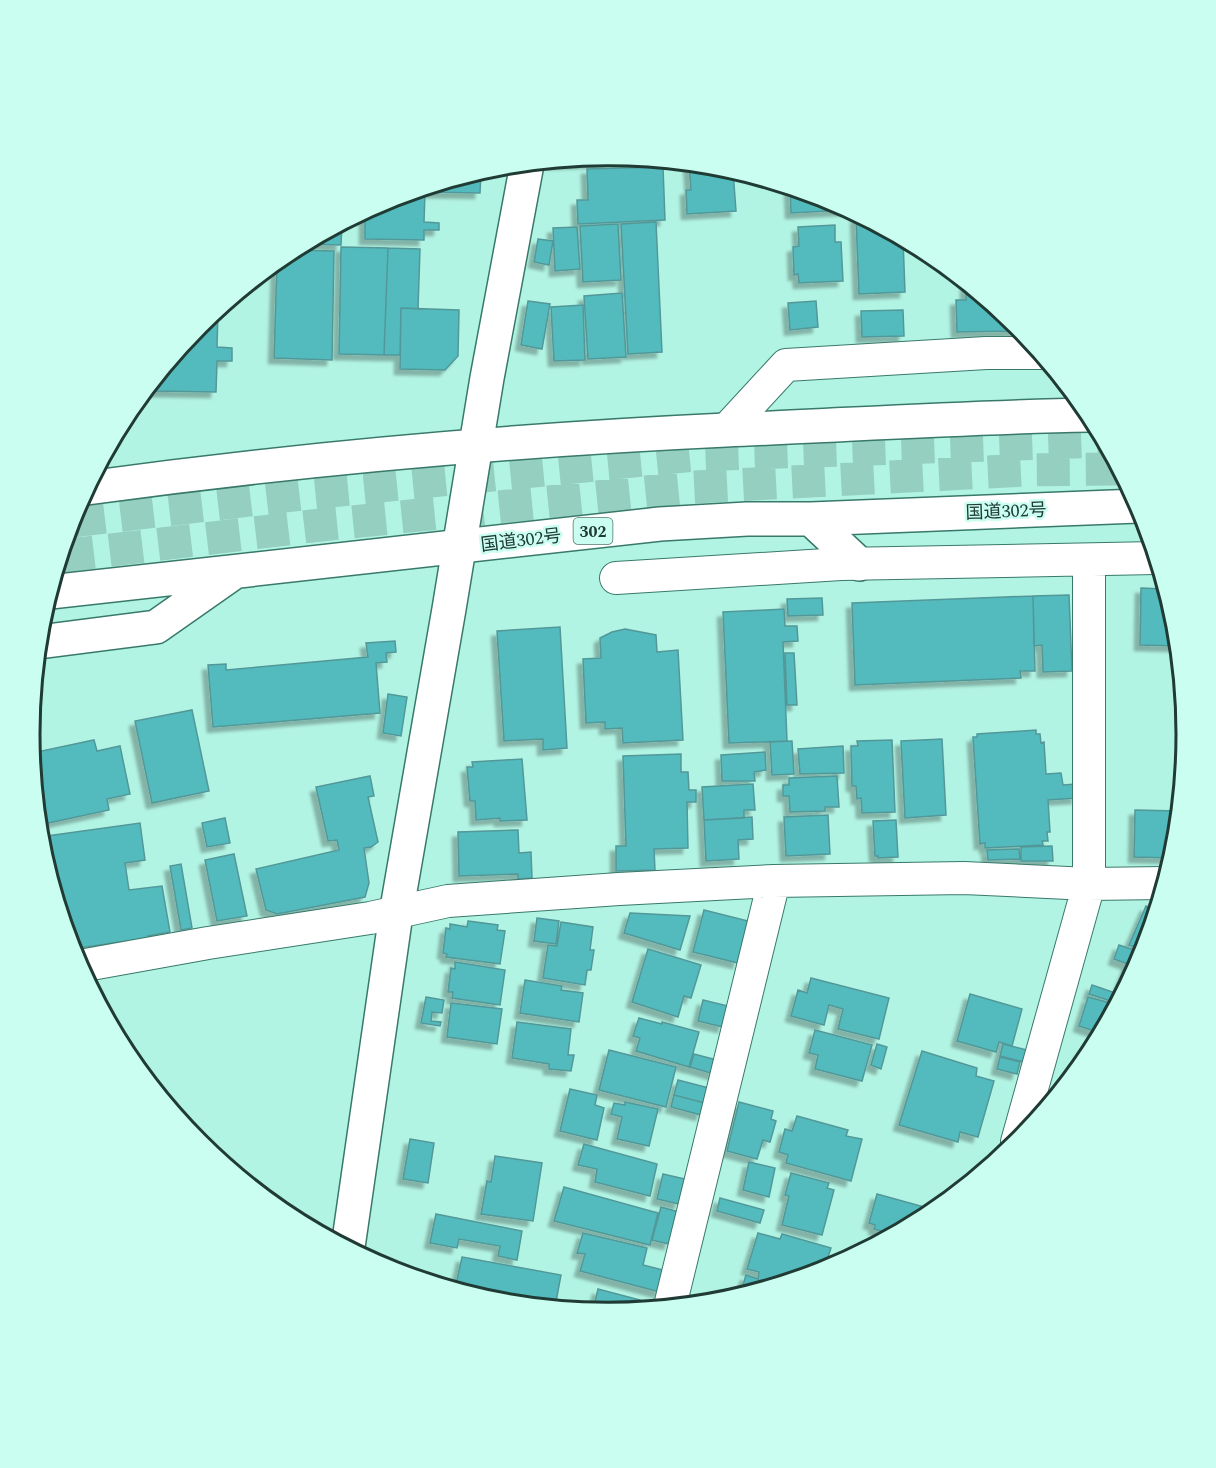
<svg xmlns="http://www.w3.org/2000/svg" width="1216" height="1468" font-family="Spectral,'Noto Sans JP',serif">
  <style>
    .building { fill: #52bbbd; stroke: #539899; stroke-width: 1.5; filter: url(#shadow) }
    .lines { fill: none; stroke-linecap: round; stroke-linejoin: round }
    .motorway-tunnel { stroke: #95cfc0; stroke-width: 33; stroke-dasharray: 33 16; stroke-linecap: butt }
    .minor-casing { stroke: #39796a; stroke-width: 34 }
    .tertiary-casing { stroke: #39796a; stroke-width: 36 }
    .trunk-casing { stroke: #39796a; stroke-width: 36 }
    .minor { stroke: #fff; stroke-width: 32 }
    .tertiary { stroke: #fff; stroke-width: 33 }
    .trunk { stroke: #fff; stroke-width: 33 }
    .labels { text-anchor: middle; stroke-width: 5; stroke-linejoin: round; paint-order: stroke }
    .shield { fill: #cafef0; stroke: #53766c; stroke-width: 1.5 }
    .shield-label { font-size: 16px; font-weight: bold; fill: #203b34 }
    .street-label { font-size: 18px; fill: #203b34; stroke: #cafef0 }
    .rim { fill: none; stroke: #203b34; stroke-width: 3 }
  </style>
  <defs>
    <filter id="shadow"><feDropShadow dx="-5.5" dy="5.5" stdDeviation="1.5" flood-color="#0004"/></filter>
  </defs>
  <rect width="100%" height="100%" fill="#b2f4e3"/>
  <path class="building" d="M610,156V162L553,164L554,161Z
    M627,158L649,160L627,161Z
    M689,164L721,167L733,171L736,211L687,214L686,190H691Z
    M663,167L665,220L578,224L577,200H588L587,169Z
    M481,172L480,193L425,192L424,222L439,223V230H424V240L365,239V212L387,200Z
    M790,188L830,200L849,210L791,213Z
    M856,217H861L903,239L905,292L859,294Z
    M656,222L662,352L628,354L621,224Z
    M342,224L341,245L305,244Z
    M618,224L621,280L583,282L580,226Z
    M835,225V242H841L843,281L799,283L798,274L794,275L793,247L799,246L798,227Z
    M577,227L580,269L555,271L553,228Z
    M538,239L553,241L549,265L534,262Z
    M341,247L388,248L384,355L339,354Z
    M388,248L420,249L418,309L401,308L400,355H384Z
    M293,250L334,251L332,360L274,358L277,262Z
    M966,284L1016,324V331L957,332L956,300H966Z
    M622,293L626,357L588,359L584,296Z
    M528,301L550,304L542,349L521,345Z
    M816,301L818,327L790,330L788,303Z
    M583,305L585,360L554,361L551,307Z
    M401,308L459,310L458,356L445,370L400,369Z
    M218,310L217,347L232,348V361H217L216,392L151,391V384L200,325Z
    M903,310L904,336L862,337L861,311Z
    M1141,588L1165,589L1175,622L1177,646L1140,645Z
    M1069,595L1072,671L1043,672L1042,645L1034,646L1033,596Z
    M1033,596L1035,671H1020L1021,678L855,685L852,603Z
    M822,598L823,615L788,616L787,599Z
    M784,609L785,626H797L798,641L783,642L787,741L729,743L723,612Z
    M560,627L567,748L543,750V739L504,741L497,631Z
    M625,629L656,635L657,652L678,650L683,740L623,743L622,728L605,729V722L586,723L583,659L601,658L600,638L612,632Z
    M395,641L396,652L386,653L387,662L376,663L380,713L213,727L208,665L226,664V670L368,657L366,643Z
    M785,653H794L797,705H787Z
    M388,694L407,697L401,736L383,733Z
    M192,710L209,791L152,803L135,721Z
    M1036,730V734H1040L1041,743L1044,742L1046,774L1061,773L1063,785L1076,784L1077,798L1048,800L1050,832H1047L1048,841H1042L1043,845L985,848V843L980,844L973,737H977V734Z
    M942,739L946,815L905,818L901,741Z
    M94,740L97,751L120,746L130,794L107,799L109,810L39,825L32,753Z
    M892,740L895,812L862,813L861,798L857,799L856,786H852L851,746H858L857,741Z
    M792,741L794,774L772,775L770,742Z
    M843,746L844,773L800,774L798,749Z
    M765,752L766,770L754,772L755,781H722L721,755Z
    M681,754V772H688L689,790H696V802H687L688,848L654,849L655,870L616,871V846H626L623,756Z
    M522,759L527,820L500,821V818L476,820L475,801H470L467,767H473L472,762Z
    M370,776L374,796L368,797L378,842L371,847L364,848L369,883L365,897L277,914L266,910L256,869L339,850L337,840L328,841L316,787Z
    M837,776L839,807H825V811L790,812L789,796H783V785H789V778Z
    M753,784L755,810H744V818L704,820L702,787Z
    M1135,810L1178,811L1175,847L1172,858L1134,857Z
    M828,815L830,854L786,856L784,817Z
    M752,817L753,839L738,840L739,859L706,861L704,820Z
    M225,818L230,843L207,847L202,823Z
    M896,820L898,857L878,858V856H875L873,821Z
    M140,823L145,860L125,863L129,890L162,886L170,932L148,936V938L72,949L41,846L40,837Z
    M518,830L519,853L531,852L532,878L518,879V874L459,876L458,832Z
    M1052,846L1053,861H1021V847Z
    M1019,849L1020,859L988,860L987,850Z
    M234,854L247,916L217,921L205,860Z
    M181,864L192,928L181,930L170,866Z
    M1146,906L1156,910L1144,950L1129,945Z
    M704,910L748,921L738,963L693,952Z
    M630,913L690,916L680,950L624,933Z
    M537,918L559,921L556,944L534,941Z
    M468,921L498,925L497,930L505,931L500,964L446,957L447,954L443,953L446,928L450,929V924L467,927Z
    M561,922L593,927L590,950H594L591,970H587L585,985L543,978L548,945L557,946Z
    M1119,945L1143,953L1122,992L1118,991L1128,964L1114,959Z
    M648,949L701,965L691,998L684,996L678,1017L632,1002Z
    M455,962L505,970L500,1005L452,998L453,992H448L451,968L455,969Z
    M811,978L889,998L879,1039L838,1029L843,1009L829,1005L824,1025L791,1016L798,990L807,993Z
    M525,980L562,986L561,990L583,993L579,1022L520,1013Z
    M1092,985L1121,995L1117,1003L1089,994Z
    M970,994L1022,1009L1012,1046L999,1042L996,1052L957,1041Z
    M426,997L444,1000L442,1013L432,1012L431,1021L441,1022L440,1026L421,1023Z
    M1088,997L1114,1004L1100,1033L1079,1026Z
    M703,1000L728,1006L723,1027L698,1021Z
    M451,1003L502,1009L497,1044L447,1037Z
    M639,1018L662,1024V1022L699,1032L689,1067L636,1051L640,1038L633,1036Z
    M517,1022L571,1029L568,1055H574L571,1071L549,1069V1064L512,1058Z
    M815,1030L872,1045L862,1081L815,1069L818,1055L809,1053Z
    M877,1044L887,1047L881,1069L871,1065Z
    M1003,1044L1027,1050L1024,1062L1000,1056Z
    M609,1050L676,1067L666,1107L599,1090Z
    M922,1051L977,1068L976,1076L994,1081L978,1137L960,1132L958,1142L899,1125Z
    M694,1054L717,1060L714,1074L690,1067Z
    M1000,1057L1020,1062L1017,1074L997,1069Z
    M678,1080L709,1088L705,1103L674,1095Z
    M570,1089L597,1095L595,1105L604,1108L597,1140L560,1131Z
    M674,1095L705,1103L701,1115L671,1107Z
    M625,1102L658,1109L649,1146L617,1139L622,1117L611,1114L614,1103L625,1105Z
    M739,1102L773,1111L771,1119L776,1121L770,1142L763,1140L757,1159L727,1151Z
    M797,1116L848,1130L846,1136L862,1139L851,1181L786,1163L788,1155L779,1152L785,1129L792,1131Z
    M410,1139L434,1143L428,1183L403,1179Z
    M584,1144L657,1164L650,1196L595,1182L597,1169L578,1165Z
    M495,1156L542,1163L533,1221L481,1214L487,1181L491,1182Z
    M749,1162L775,1168L769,1197L743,1190Z
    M791,1173L829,1183L827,1188L834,1190L822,1235L782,1225L789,1196L785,1195Z
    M663,1174L685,1179L679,1204L657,1199Z
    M564,1187L658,1213L650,1245L554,1221Z
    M877,1194L935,1210L892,1234L874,1229L875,1225L869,1223Z
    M720,1198L764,1210L760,1223L717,1211Z
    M661,1207L679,1212L669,1244L652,1240Z
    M436,1214L522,1231L517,1260L498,1256L500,1246L459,1239L457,1248L430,1243Z
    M583,1233L647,1248L643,1265L667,1271L660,1292L580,1271L585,1254L577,1253Z
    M758,1233L780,1239L782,1234L831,1248L824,1269L740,1295L746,1275L758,1279L759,1272L747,1269Z
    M462,1257L561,1275L555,1307L495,1301L455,1289Z
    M598,1289L640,1300L637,1309L608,1312L593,1310Z"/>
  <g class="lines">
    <path class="motorway-tunnel" d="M72,521L310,493L696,455L1104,441
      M61,556L312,526L694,487L1025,470L1118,469"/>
    <g class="minor-casing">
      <path id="minor" d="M726,430L786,365L986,353H1040
        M616,578L841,564L1156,558
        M80,966L208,943L370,918L448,901L619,889L774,881L964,878L1089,884L1164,883
        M1017,1142L1089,884V560
        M670,1306L774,881"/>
    </g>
    <g class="tertiary-casing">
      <path id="tertiary" d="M348,1247L396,914L449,609L487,378L527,164"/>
    </g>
    <g class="trunk-casing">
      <path id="trunk" d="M87,488C299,459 513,440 726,430C848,425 968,417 1090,415
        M811,519L859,564
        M50,592L660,524L747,519H811L1138,506
        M39,642L156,627L233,573"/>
    </g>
    <use href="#minor" class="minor"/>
    <use href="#tertiary" class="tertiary"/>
    <use href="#trunk" class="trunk"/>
  </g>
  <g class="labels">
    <rect class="shield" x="573.5" y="518" width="39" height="26" rx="4.5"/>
    <g class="shield-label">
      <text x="593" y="537">302</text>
    </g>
    <g class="street-label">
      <text transform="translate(1006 511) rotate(-2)" y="6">国道302号</text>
      <text transform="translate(521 540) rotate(-7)" y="6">国道302号</text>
    </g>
  </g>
  <path d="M0 0H1216V1468H0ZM40 734a568 568 0 1 1 1136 0a568 568 0 1 1-1136 0Z" fill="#cafef0" fill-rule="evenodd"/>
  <path class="rim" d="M40 734a568 568 0 1 1 1136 0a568 568 0 1 1-1136 0Z"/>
</svg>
